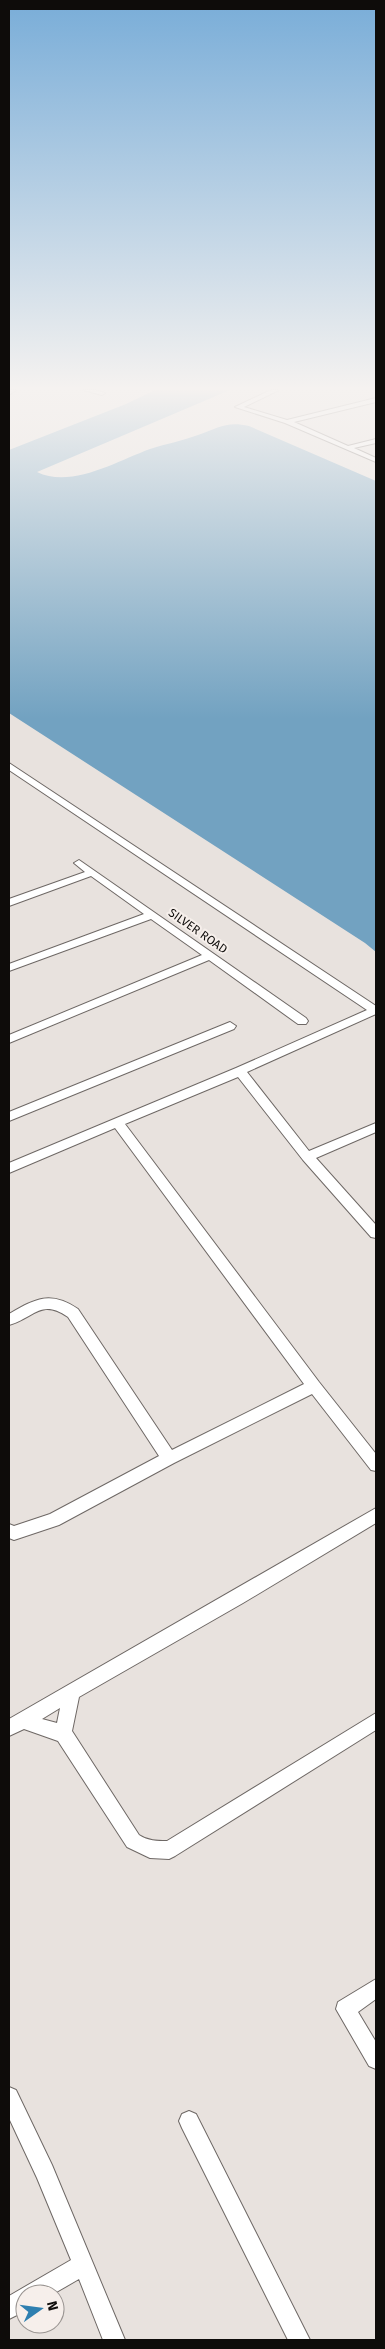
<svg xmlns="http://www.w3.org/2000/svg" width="385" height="2349" font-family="'Fira Sans',sans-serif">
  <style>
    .water { fill: #72a2c1 }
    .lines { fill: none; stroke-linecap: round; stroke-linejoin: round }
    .minor-casing { stroke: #6e6865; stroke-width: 2 }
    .major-casing { stroke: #6e6865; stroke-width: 2 }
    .minor { fill: #fff; fill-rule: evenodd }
    .major { fill: #fff; fill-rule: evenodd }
    .labels { text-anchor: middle; stroke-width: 4; stroke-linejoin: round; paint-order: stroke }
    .street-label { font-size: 12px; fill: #0e0c0a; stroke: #f6efeb }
  </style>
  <rect width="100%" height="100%" fill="#e8e2de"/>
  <path class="water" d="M155,390H230L37,472C71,489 117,461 150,449C165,444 182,441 198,435C219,428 226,421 249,426L376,481V952L365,943L9,713V450L126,404Z"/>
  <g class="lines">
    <g class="minor-casing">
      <path id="minor" d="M83,390H96L105,393L102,395Z
        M271,390H279L244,407L287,420L376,398V402L294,422L348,446L376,439V443L354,448L376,458V462L285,423L235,407Z
        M9,763L376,1006V1014L247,1072L309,1151L376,1123V1132L316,1158L376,1225V1238L371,1237L303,1160L238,1077L125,1124L319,1382L376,1454V1471L371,1470L312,1394L174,1463L59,1525L14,1540L9,1538V1524L14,1526L50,1514L159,1456L68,1317C41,1298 34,1318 9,1325V1314C35,1299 50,1290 78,1309L172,1450L304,1384L115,1128L9,1173V1163L236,1068L367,1010L9,770Z
        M79,860L306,1018L308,1021L306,1024H298L209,960L9,1043V1035L202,955L151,919L9,971V964L144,914L91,876L9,906V899L85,872L74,863Z
        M230,1022L236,1026L234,1029L9,1121V1112Z
        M376,1508V1523L243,1603L79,1697L72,1731L139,1835C148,1841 157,1841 167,1841L376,1713V1730L175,1856L169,1859L150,1858L127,1847L58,1741L24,1729L9,1736V1719ZM60,1708L57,1723L42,1719Z
        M376,1979V1999L358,2012L376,2042V2069L369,2066L336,2009L338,2002Z
        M9,2087L16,2090L52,2165L125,2340H103L79,2279L53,2294H25V2311L9,2319V2296L71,2260L37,2178L9,2118Z
        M189,2111L196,2114L310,2340H288L182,2128L179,2121L182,2114Z"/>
    </g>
    <g class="major-casing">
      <path id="major" d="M9,390H16L9,395Z"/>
    </g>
    <use href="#minor" class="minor"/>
    <use href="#major" class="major"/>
  </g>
  <linearGradient id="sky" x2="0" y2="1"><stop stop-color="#79add8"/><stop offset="0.54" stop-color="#f5f2f0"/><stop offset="1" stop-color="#f5f2f0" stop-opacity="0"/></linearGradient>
  <rect width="385" height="719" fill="url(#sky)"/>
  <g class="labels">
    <g class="street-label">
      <text transform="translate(198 931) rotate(35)" y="4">SILVER ROAD</text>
    </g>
  </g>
  <rect width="385" height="2349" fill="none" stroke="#0e0c0a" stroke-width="20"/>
  <g transform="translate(40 2309) rotate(76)"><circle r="24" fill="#f6efeb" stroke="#999491"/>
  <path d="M0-4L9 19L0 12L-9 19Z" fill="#2e7fb0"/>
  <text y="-8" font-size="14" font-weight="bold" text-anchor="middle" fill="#0e0c0a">N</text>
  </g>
</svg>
